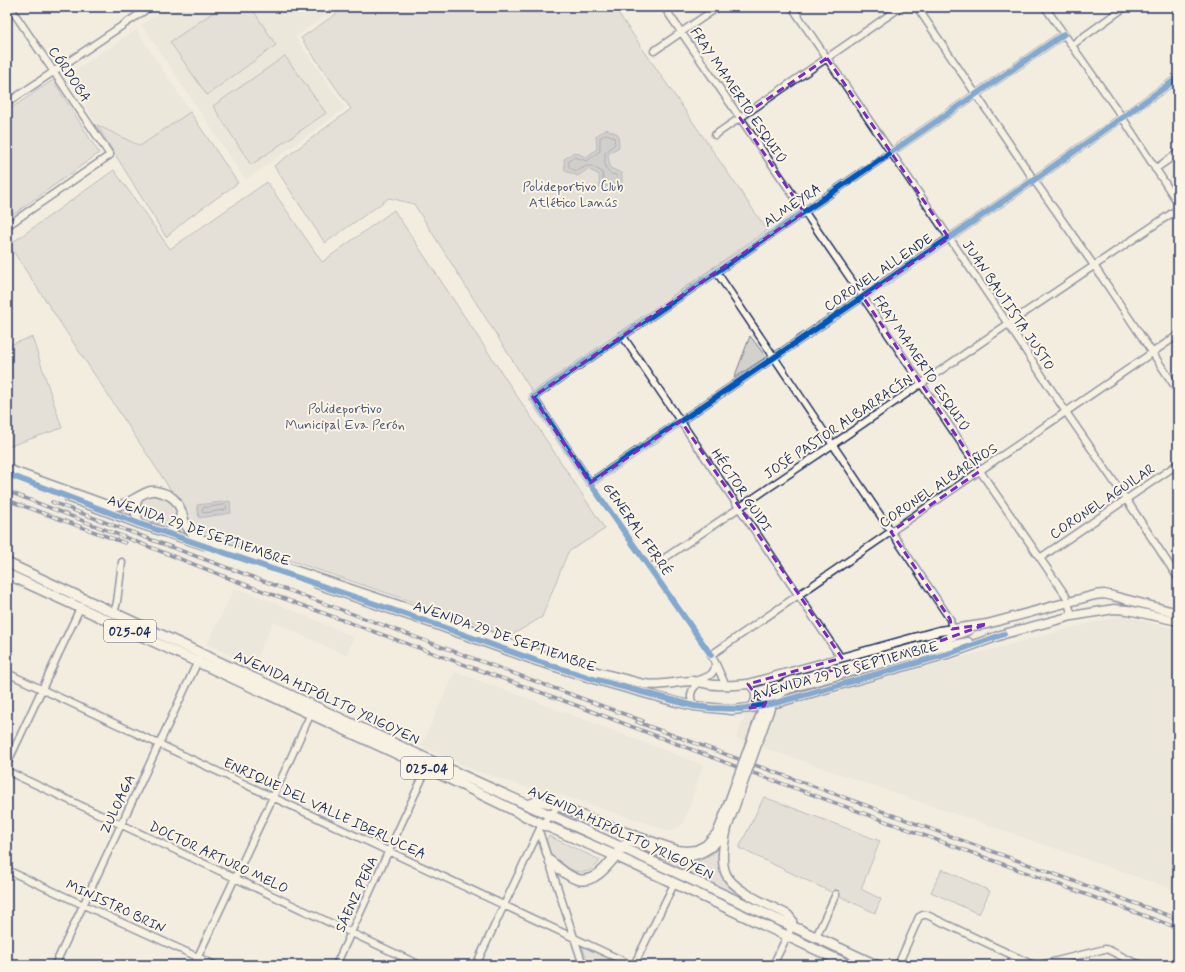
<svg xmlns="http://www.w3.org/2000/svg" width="1185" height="972" font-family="Mynerve,sans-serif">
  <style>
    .built { fill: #e3dfd6 }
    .green { fill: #d3d1cc; stroke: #778095 }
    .water { fill: #a9acb3; stroke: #707a91 }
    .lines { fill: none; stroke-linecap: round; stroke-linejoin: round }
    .shore { stroke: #546180; stroke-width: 1 }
    .street-casing { stroke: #1b2f5e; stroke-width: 9 }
    .secondary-casing { stroke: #1b2f5e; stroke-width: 11 }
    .primary-casing { stroke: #1b2f5e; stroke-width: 12 }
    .street { stroke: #fcf5e5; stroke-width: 6 }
    .secondary { stroke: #fcf5e5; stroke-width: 8 }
    .primary { stroke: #fcf5e5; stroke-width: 9 }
    .rail-casing { stroke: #1b2f5e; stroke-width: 3.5 }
    .rail { stroke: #fcf5e5; stroke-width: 2; stroke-dasharray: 6; stroke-linecap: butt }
    .secondary-bridge-casing { stroke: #1b2f5e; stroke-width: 11; stroke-linecap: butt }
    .secondary-bridge { stroke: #fcf5e5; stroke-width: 8 }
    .cycleway-casing { stroke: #fcf5e5; stroke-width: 8 }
    .cycleway { stroke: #0057b8; stroke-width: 6 }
    .marked { fill: none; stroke: #7b2cbf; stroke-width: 3; stroke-dasharray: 8 5; stroke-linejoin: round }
    .labels { text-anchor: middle; stroke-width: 4; stroke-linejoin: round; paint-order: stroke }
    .shield { fill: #fcf5e5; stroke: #5e6a86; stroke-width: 1 }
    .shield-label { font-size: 13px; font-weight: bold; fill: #1b2f5e }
    .street-label { font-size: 14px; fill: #1b2f5e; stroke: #fcf5e5 }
    .park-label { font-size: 14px; fill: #49587a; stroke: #fcf5e5 }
  </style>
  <rect width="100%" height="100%" fill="#f3ede0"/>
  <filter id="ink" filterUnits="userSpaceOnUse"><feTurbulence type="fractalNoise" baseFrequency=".025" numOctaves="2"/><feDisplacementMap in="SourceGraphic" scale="8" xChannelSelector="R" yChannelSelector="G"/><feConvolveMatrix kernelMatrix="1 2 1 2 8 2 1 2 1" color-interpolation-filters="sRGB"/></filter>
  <g filter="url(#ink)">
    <path class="built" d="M168,7H338L295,37L345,108L246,180L142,25Z
      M136,30L238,183L140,146L97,125L68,75Z
      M235,588L276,603L354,637L346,655L273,622L253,666L207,644Z
      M1122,615L1178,630V891L736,738L749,707L778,706L862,685L899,674Z
      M455,672L532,700L703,765L683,824L671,831L561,795L536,790L501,779L471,769L421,746Z"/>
    <path class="green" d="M221,7H251L276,45L207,95L170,42Z
      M346,7H614L767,230L533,393L414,204L389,198L325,243L274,166L351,109L301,38Z
      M285,56L326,113L251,165L213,106Z
      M53,80L99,153L7,219V111Z
      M190,112L238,183L187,219L166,237L97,125L140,146Z
      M114,170L170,249L267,182L322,262L394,210L605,529L568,552L542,617L512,635L199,530L191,524L181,499L170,489L9,245Z
      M750,336L766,357L734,378Z
      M32,337L62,428L7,447V346Z
      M149,494L160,495L173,501L177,508L176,516L169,523L161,524L144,519L139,512V502L143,498Z
      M764,797L880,841L861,889L881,899L875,913L739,848Z
      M549,836L600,860C591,878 573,873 560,863C558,861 554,859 552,857C549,852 548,844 546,839Z
      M636,847C656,855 682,869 703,859C708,857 712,853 717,850L719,851L730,885L735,890L765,908Z
      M942,869L990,891L979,914L931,892Z
      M582,946L624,965H589Z"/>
    <path class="water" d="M606,129L618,134L619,147L608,154L610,168L622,173V186L611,192L600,188L599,175L588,169L578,176L565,171L564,159L574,152L586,157L597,149L596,136Z
      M230,501L231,513L199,518L197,505Z"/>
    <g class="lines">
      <path class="shore" d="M607,134L614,137L615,144L605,153C605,158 604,166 607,170C611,178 619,170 617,183L611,187L604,184L602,172C588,164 590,164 577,171C570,169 568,169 569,161L574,157L587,161L600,151V138Z
        M225,505L227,508L225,510L204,513L202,511V509L203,508Z"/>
      <g class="street-casing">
        <path id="street" d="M664,7L863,297L980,471L1040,558L1066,596L1072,616
          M792,7L1008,324L1066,412L1126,499L1178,578
          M917,7L1034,180L1095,267L1178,391
          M1045,7L1122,117L1178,203
          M1064,34L533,397L590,483L1034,180L1178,78
          M1072,45L1125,7
          M654,51L718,7
          M7,103L150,7
          M715,135L901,7
          M1155,169L1178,153
          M7,226L110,155L10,7
          M716,271L950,619L952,629
          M622,335L841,658
          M1040,558L1178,464
          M650,568L832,445L1008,324L1178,209
          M114,613L117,602L122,562
          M7,673L632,965
          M696,681C706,677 715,676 715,664
          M748,684C757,691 757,700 750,708
          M726,686L715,662L711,655L1178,335
          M694,706C688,697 691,687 701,682
          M7,764L81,606
          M7,771L420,965
          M539,831L583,965
          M7,870L215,965
          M816,937L836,894
          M55,965L199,659
          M194,965L273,797L312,711
          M336,965L427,768
          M476,965L542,824L559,806
          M634,965L674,884
          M773,965L792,926
          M898,965L919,917L923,915H927L1031,964L1036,965
          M1040,965L1105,949L1109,950L1133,962L1143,965"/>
      </g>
      <g class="secondary-casing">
        <path id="secondary" d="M7,469L104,504C108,505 112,506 116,506C129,506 144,489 155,491C172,494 178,500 183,516C184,520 185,524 187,527C190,533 196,536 201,539L479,632L536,653L586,669L644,684C661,687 676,681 693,681C701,682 709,685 717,685C728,686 738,685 748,684L939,631L987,624L1095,595L1104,594L1113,596L1178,613
          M68,497L140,524L204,545
          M138,498C134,508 135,515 140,524
          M167,533C177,527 180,522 181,511
          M317,584L437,625L537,661L597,680L676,702L694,706L732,710L750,708L776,703L951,653L1004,634L1072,616L1114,609L1128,610L1178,621
          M943,640L969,630
          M943,647L968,642
          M527,805L537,801L552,804L636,836L677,850L686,851L696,850L706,845L717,833L721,824
          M727,828C724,843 720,860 726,874C733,891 772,906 788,915L792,920V926
          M621,847L629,841L634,842C657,850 679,864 703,852C711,848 717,843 722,835"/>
      </g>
      <g class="primary-casing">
        <path id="primary" d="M7,563L466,777L623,848L876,965
          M7,574L421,765L542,824L616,856L849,965
          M550,861C571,878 584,891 606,867C611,862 615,857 618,852"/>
      </g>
      <use href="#street" class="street"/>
      <use href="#secondary" class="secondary"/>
      <use href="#primary" class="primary"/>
      <g class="rail-casing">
        <path id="rail" d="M7,491L249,586L578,706L745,770L1178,928
          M7,500L125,543
          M52,502L152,540L643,721
          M637,722L1178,919"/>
      </g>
      <use href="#rail" class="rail"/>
      <g class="secondary-bridge-casing">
        <path id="secondary-bridge" d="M721,824L766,700C773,689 782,684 794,680L943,640
          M727,828L770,708C776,695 781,691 794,687L943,647"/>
      </g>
      <use href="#secondary-bridge" class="secondary-bridge"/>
      <g class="cycleway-casing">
        <path id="cycleway" d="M7,474L140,524L437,625L537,661L597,680L694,706L710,708L741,709L776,703L951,653L1004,634
          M590,483L1034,180L1178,78
          M711,655L590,483L533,397L1064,34"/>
      </g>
      <use href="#cycleway" class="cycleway"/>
    </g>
  </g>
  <path d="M0 0H1185V972H0ZM827,58L949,238L863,297L980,471L891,532L950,619L952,629L987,624L943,640L786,683L770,694L764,706L750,708L755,694L748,684L842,658L681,421L590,483L533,397L804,212L740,118Z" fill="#f3ede0" fill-opacity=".55" fill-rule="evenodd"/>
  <path class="marked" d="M827,58L949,238L863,297L980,471L891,532L950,619L952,629L987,624L943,640L786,683L770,694L764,706L750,708L755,694L748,684L842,658L681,421L590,483L533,397L804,212L740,118Z"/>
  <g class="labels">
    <g class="shield">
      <rect x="104" y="620" width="52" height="22" rx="3"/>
      <rect x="401" y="757" width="52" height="22" rx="3"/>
    </g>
    <g class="shield-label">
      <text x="130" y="636">025-04</text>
      <text x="427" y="773">025-04</text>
    </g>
    <g class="street-label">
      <text transform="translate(70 74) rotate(56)" y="5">CÓRDOBA</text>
      <text transform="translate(739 95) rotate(56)" y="5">FRAY MAMERTO ESQUIÚ</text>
      <text transform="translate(792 205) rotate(-34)" y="5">ALMEYRA</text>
      <text transform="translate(878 272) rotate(-34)" y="5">CORONEL ALLENDE</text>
      <text transform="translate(1009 305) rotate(56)" y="5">JUAN BAUTISTA JUSTO</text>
      <text transform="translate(922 363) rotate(56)" y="5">FRAY MAMERTO ESQUIÚ</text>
      <text transform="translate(838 426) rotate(-34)" y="5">JOSÉ PASTOR ALBARRACÍN</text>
      <text transform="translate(938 485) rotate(-34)" y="5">CORONEL ALBARIÑOS</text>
      <text transform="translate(742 490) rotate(56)" y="5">HÉCTOR GUIDI</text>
      <text transform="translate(1102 501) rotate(-34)" y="5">CORONEL AGUILAR</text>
      <text transform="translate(638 529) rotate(55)" y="5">GENERAL FERRÉ</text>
      <text transform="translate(199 530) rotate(19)" y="5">AVENIDA 29 DE SEPTIEMBRE</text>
      <text transform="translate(505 636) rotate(19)" y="5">AVENIDA 29 DE SEPTIEMBRE</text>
      <text transform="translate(845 670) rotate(-15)" y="5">AVENIDA 29 DE SEPTIEMBRE</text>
      <text transform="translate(327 697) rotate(25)" y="5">AVENIDA HIPÓLITO YRIGOYEN</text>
      <text transform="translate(117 804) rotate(-65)" y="5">ZULOAGA</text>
      <text transform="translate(325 808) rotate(25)" y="5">ENRIQUE DEL VALLE IBERLUCEA</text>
      <text transform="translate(621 832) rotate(25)" y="5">AVENIDA HIPÓLITO YRIGOYEN</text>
      <text transform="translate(219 857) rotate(25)" y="5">DOCTOR ARTURO MELO</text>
      <text transform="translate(356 894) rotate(-65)" y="5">SÁENZ PEÑA</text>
      <text transform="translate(116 906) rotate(25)" y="5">MINISTRO BRIN</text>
    </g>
    <g class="park-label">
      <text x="573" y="191">Polideportivo Club<tspan x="573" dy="16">Atlético Lanús</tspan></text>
      <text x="345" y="413">Polideportivo<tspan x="345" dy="16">Municipal Eva Perón</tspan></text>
    </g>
  </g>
  <rect width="1185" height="972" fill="none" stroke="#fcf5e5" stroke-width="24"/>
  <rect x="12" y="12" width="1161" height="948" fill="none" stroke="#1b2f5e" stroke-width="1.5" filter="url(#ink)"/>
</svg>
